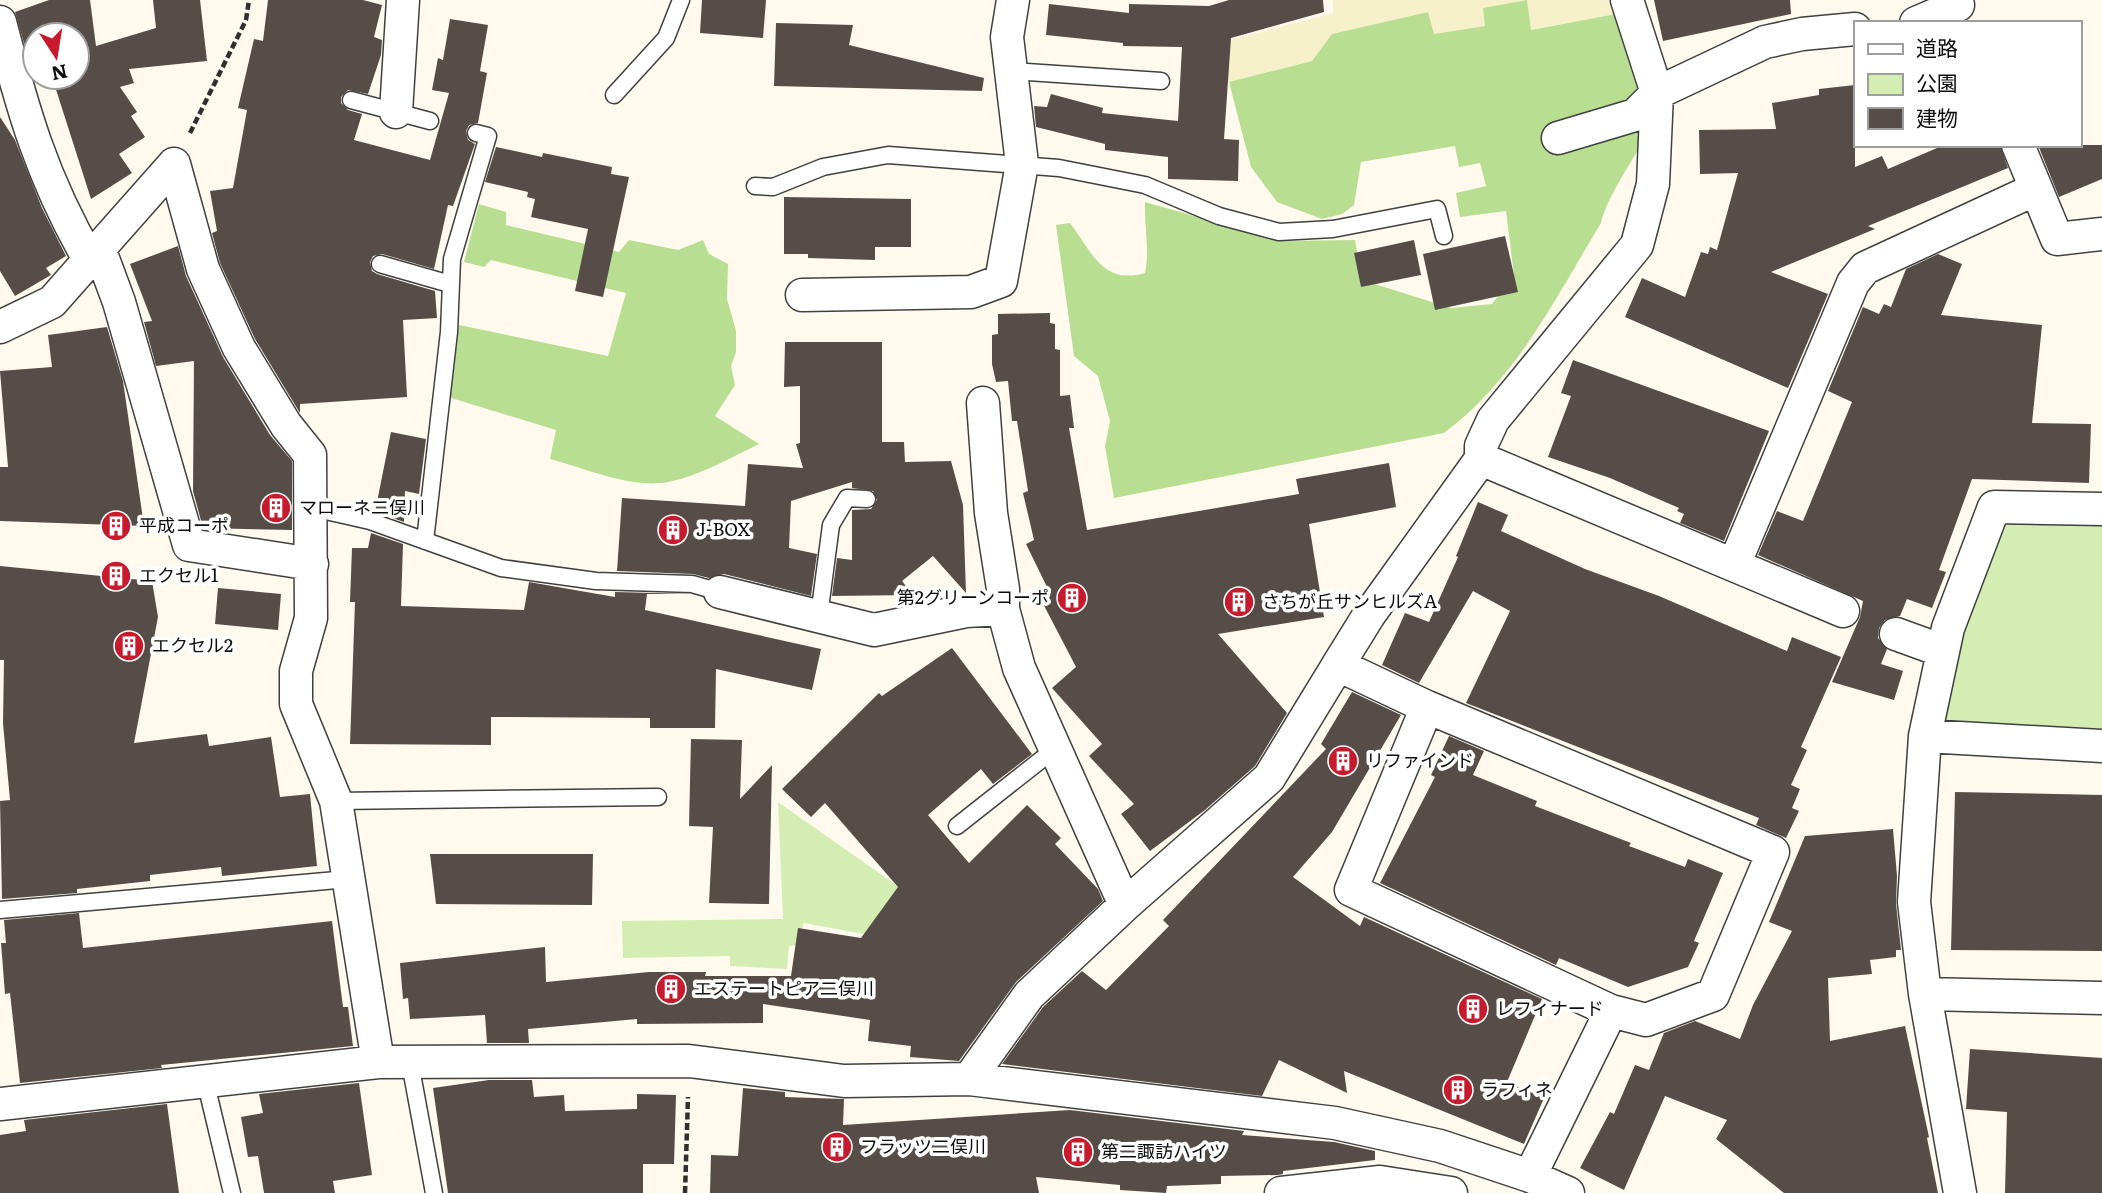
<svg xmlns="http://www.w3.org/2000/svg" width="2102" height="1193" font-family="Literata,'Noto Sans JP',serif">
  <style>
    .farmland { fill: #f7f1cb }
    .green { fill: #d4edb3 }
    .forest { fill: #b8de91 }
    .building { fill: #564d48 }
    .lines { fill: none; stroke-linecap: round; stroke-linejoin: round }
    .service-casing { stroke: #404040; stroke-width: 19 }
    .minor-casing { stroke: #404040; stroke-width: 35 }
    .path { stroke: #2f2f2f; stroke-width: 4.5; stroke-dasharray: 7 3.5; stroke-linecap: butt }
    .service { stroke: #fff; stroke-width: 16 }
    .minor { stroke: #fff; stroke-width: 32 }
    .labels { text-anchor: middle; stroke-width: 7; stroke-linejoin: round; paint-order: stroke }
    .poi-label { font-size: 18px; fill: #0d0d0d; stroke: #fff; text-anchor: start }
  </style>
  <rect width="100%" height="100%" fill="#fffaed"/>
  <path class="farmland" d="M1333,0H1619L1621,13L1530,30L1527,0L1486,26L1433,34L1428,12L1332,34L1312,61L1229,82L1218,43L1333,13Z"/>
  <path class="green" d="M2002,520L2102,523V731L1943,725L1954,655Z
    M778,802L906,892L875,936L803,923L802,945L789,946L787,969L730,966V956L623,958L622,921L783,919Z"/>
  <path class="forest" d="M1527,0L1531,30L1621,13L1651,128C1637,154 1607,196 1601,223C1556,297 1516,380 1444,433L1114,498L1105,446L1110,421L1098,376L1074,356L1056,225L1070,223C1093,253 1102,285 1145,273C1150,250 1144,226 1145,202L1283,241L1355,240L1362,280L1451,308L1492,304L1514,275L1506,211L1460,217L1456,193L1486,186L1480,163L1459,167L1455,146L1361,162L1354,205L1342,214L1322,219L1277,202L1251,167L1229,82L1312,61L1332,34L1428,12L1434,34L1485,26L1483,8Z
    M479,204L506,212V225L619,252L629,240L678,250L703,240L709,254L728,264L727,299L736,331V352L731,366L735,385L715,416L759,444C730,458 699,476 668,482C631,489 585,468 550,459L556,430L448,397L459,325L608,356L626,293L491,260L484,267L464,262Z"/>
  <path class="building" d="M49,0H90L96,46L156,28L153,0H200L207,61L129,69L134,83L120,87L137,112L131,116L145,137L119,154L132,173L91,199L52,77H77V35H35V70L32,71L15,12Z
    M268,0H363L382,5L374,37L382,40L381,55L368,94L348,90L341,97V103L348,110L362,114L354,140L430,160L449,93L432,90L438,58L443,60L450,19L488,25L480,71L487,73L478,123L469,125L466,131L468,140L475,144L453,206L448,205L434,269L382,254L373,256L370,262L372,271L377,274L435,291L437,318L403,320L407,397L300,404V413L255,339L220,263L212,233L217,231L210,191L233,188L247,110L238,108L254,39L263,41Z
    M702,0H766L763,38L700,33Z
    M1229,0H1323L1324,12L1231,38L1224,139L1239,140L1238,181L1168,179V157L1105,150V144L1036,127L1034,106L1047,107L1051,94L1103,108L1102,113L1178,121L1182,47L1123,46V43L1046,35L1049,4L1129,13V4L1209,6Z
    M1654,0H1790L1791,14L1663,41Z
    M776,23L853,25L849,45L984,78L982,91L774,86Z
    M1855,85V167L1882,156L1888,169L1944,145H2000L2008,168L1868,226L1875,229L1771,272L1828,294L1788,388L1625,317L1642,278L1685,297L1701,252L1708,254L1710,247L1717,250L1738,173L1700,174L1699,130L1776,129L1772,103L1819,95V89Z
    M0,117L15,140L42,208L66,256L46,268L51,275L15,296L0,271Z
    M2038,145H2102V179L2059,197Z
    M496,147L542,157L543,153L612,167L611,174L629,177L603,297L575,291L588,229L531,217L535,199L527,197L528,192L485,182Z
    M784,197L911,199V247H875V260L808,258V254H784Z
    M1505,236L1518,292L1435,310L1423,254Z
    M1414,240L1421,275L1361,287L1354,253Z
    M178,246L186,276L223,357L270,435L292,461V530L203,528L193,491L194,361L156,366L144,322L152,321L130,264Z
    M1938,254L1962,264L1941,315L2042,325L2032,423L2091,424L2089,483L1972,479L1939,570L1946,572L1932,608L1907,599L1900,616L1885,620L1879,628L1878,638L1887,649L1881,664L1903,671L1894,700L1832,682L1860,617L1863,601L1758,555L1777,511L1803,521L1852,402L1828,391L1863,307L1879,314L1884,304L1891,307L1906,269Z
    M1050,313V323L1055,324V349L1060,350V396L1070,395L1074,428H1069L1087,530L1299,494L1296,479L1389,463L1396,507L1309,524L1324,617L1218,634L1287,713L1255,766L1205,810L1150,851L1121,814L1134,804L1089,756L1102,744L1052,688L1076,667L1038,594L1048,589L1026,544L1034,540L1023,493L1028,491L1017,421H1012L1008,381L996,382L992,364V335L998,334V314Z
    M107,327L123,381L144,526L0,521V467H8L0,371L52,367L48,335Z
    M785,342H882V442H904L905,462L951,461L963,505L966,593L933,556L902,581L913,595L832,596L837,558L852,560V510L871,509L877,500L873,491L852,488V482L791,501L789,548L817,554L811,596L724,574L709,578L693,574L617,571L622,498L745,506L748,464L803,468L796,444L800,443V386L784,387Z
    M1573,360L1769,431L1724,541L1680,523L1684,514L1677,511L1679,508L1610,478L1548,457L1571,396L1561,393Z
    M391,432L426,439L419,494L405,491L404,522L375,512Z
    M1478,502L1508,515L1501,531L1585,569L1659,596L1787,651L1792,637L1841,657L1801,747L1807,750L1791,785L1800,789L1792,808L1799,811L1786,838L1756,825L1759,818L1466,703L1510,611L1473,591L1419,683L1382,665L1405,613L1429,622L1458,557L1456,556Z
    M371,533L403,544L401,606L524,610L529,582L615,597V592L690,594H647L645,610L821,649L812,690L716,669L715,728H650V718L491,717V745L350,744L355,602H350L352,548H368Z
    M0,566L152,581L158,617L134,743L207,734L209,746L271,737L280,797L310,794L317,866L222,876L221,867L150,875V881L77,889V893L2,899L0,801L10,800L3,723L4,660H0Z
    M218,588L281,594L278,630L215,624Z
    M952,648L1032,754L993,784L981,769L928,815L969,863L1027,805L1061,838L1055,844L1098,889L1103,901L1016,982L959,1061L910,1057L911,1046L868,1041L870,1020L763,1004V1023L637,1024V1019L528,1029L529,1043H487L485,1015L410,1019L408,998L403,999L400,963L545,947L546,982L649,972H706L705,976H791L798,928L861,938L898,887L825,803L811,817L782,789L879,693L882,696Z
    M1352,692L1401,715L1332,832L1293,877L1360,926L1364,917L1542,999L1507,1082L1544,1098L1524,1144L1344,1071L1347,1093L1279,1060L1262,1096L1002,1064L1043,1007L1082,971L1106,990L1169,926L1163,920L1326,749L1321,744Z
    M1449,736L1484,751L1473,775L1537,801L1535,806L1631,843L1629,846L1685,867L1688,859L1723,873L1694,941L1699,943L1688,967L1628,987L1559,958L1556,965L1380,883L1435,777L1431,775Z
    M691,739L742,740L740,799L772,765L769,904L709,903L713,827L689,826Z
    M1955,792L2102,795V951L1951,950Z
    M1893,829L1897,876L1896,904L1901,950H1896V957L1870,960L1872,974L1828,978L1830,1041L1905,1026L1929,1137L1927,1138L1938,1193H1784L1716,1139L1727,1120L1665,1096L1624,1190L1580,1168L1610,1112L1614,1114L1635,1065L1649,1070L1664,1033L1695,1021L1740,1039L1753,1005L1792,931L1769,922L1805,836Z
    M430,854H593L592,905L436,904Z
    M79,913L83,948L332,921L343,1007H348L353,1046L161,1065L162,1068L20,1083L10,993L5,994L1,943H6L4,920Z
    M1970,1049L2102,1058V1193H2005L2007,1112L1966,1109Z
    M489,1080H532L534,1097L564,1095L565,1111L637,1109V1094L676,1095L674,1164H643V1193H448L433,1088Z
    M359,1083L372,1175L333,1181L335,1193H264L258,1156L248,1157L241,1117L263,1113L259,1094Z
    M743,1088L785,1092V1097L844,1099L843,1125L1070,1110L1244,1131L1242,1135L1334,1142L1375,1151V1160L1283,1171V1174L1278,1175L1221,1176V1184L1167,1186L1166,1193L1120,1190V1185L1036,1177L1039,1193H710L711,1155L738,1156Z
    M167,1104L179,1193H0V1135L26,1131L24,1120Z"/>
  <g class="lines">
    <g class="service-casing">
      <path id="service" d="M1011,71L1161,81
        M614,95L666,38L681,0
        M351,100L430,121
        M755,186L773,187L823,167L888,155L1059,168L1145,185L1219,216L1279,232L1333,229L1437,209L1444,236
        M380,264L450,284
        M308,507L370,521L501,568L596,581L692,584L720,592
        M425,541L449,332L452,259L488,136L476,133
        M819,616L831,525L847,498L867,499
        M336,801L658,797
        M957,826L1056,748
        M0,910L348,879
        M410,1063L434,1193
        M205,1080L232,1193"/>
    </g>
    <g class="minor-casing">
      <path id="minor" d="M0,22C23,111 42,178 89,259
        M1916,23L1958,5
        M396,112L403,0
        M1558,138L1635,115L1657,93L1765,42L1802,34L1855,29
        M2018,145L2057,239L2102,234
        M174,164L203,269L239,348L286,425L310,455L311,618L296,671V704L336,801L378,1062
        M99,248L119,302L189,545L312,564
        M802,295L971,292L1001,281L1022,164L1007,37L1013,0
        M0,327L52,302L174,164
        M983,403L991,513L1003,589V609L1019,668L1125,905
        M1481,459V446L1493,420L1637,245L1653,184L1657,93L1627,0
        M1734,565L1853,283L1865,268L2036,189
        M720,592L874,630L966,611L1003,609
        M1896,634L1943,651
        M1338,665L1369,615L1481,459L1843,611
        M1427,707L1351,890L1611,1011
        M1925,736L2102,746
        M1925,994L2102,998
        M969,1079L1029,995L1125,905L1269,778L1338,665L1427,707L1773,852L1713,995L1646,1020L1611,1011L1530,1176
        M0,1104L378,1062L689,1061L844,1081L969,1079L1335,1123L1440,1146L1530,1176L1568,1193
        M1281,1193L1380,1182L1451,1193
        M1960,1193L1925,994L1914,902L1925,736L1948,628L1994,507L2102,509"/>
    </g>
    <path class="path" d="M190,133L246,20L249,0
      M685,1193L688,1097"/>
    <use href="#service" class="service"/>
    <use href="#minor" class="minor"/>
  </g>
  <defs>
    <g id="building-disc" transform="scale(1.575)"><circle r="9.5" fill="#c71a2c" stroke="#fff"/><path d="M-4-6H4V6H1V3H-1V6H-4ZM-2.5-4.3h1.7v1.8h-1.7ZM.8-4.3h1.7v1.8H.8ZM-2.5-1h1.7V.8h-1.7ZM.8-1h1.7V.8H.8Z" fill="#fff"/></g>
  </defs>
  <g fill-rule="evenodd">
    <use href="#building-disc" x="276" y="508"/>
    <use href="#building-disc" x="116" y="526"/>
    <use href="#building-disc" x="673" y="530"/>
    <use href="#building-disc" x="116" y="576"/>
    <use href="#building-disc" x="1072" y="598"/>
    <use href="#building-disc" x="1239" y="602"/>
    <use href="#building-disc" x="129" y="646"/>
    <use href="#building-disc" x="1343" y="761"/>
    <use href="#building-disc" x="671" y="989"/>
    <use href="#building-disc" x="1473" y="1009"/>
    <use href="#building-disc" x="1458" y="1090"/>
    <use href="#building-disc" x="837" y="1147"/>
    <use href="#building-disc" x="1078" y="1152"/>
  </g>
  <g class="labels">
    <g class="poi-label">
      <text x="299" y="514">マローネ二俣川</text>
      <text x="139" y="532">平成コーポ</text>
      <text x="696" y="536">J-BOX</text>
      <text x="139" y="582">エクセル1</text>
      <text x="1049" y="604" text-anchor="end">第2グリーンコーポ</text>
      <text x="1262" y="608">さちが丘サンヒルズA</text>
      <text x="152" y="652">エクセル2</text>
      <text x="1366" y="767">リファインド</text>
      <text x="694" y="995">エステートピア二俣川</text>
      <text x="1496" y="1015">レフィナード</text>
      <text x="1481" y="1096">ラフィネ</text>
      <text x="860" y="1153">フラッツ二俣川</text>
      <text x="1101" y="1158">第二諏訪ハイツ</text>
    </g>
  </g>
  <rect x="1854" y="21" width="228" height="126" fill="#ffffff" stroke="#9e9e9e" stroke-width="2"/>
  <rect x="1868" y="44" width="35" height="10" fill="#ffffff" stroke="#9e9e9e" stroke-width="2"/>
  <text x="1916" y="56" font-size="21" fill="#0d0d0d">道路</text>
  <rect x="1868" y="74" width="35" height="21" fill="#d4edb3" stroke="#9e9e9e" stroke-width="2"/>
  <text x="1916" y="91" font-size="21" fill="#0d0d0d">公園</text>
  <rect x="1868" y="108" width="35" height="21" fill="#564d48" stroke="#9e9e9e" stroke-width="2"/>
  <text x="1916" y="126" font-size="21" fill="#0d0d0d">建物</text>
  <g transform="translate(56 56) rotate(168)"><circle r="33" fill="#ffffff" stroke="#9e9e9e" stroke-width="2"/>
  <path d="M0-5L12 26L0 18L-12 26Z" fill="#c71a2c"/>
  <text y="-10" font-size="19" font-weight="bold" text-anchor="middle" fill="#0d0d0d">N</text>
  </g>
</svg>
